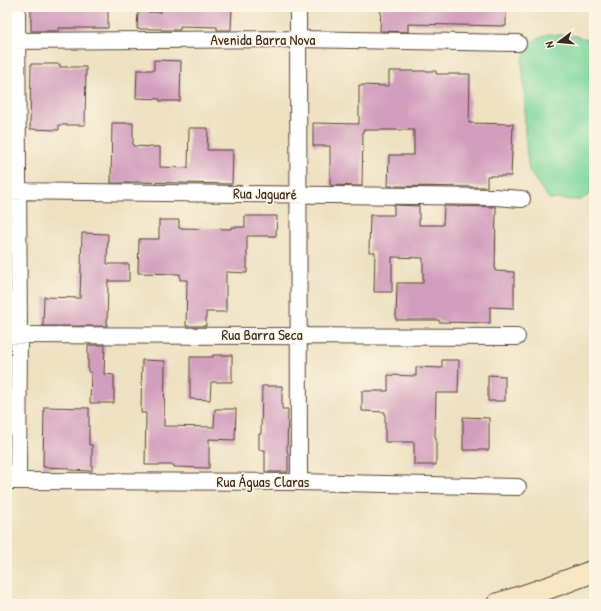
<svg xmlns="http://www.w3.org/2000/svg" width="601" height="611" font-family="'Patrick Hand',sans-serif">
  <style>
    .green { fill: #7dd79d; stroke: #5c805e }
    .building { fill: #d29ebd }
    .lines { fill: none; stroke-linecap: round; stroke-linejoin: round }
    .minor-casing { stroke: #564536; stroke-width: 18 }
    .secondary-casing { stroke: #564536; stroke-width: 24 }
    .minor { stroke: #fff; stroke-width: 16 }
    .secondary { stroke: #f9e7c3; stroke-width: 22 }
    .labels { text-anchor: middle; stroke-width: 3.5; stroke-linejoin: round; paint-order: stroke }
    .street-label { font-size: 15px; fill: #3b2a1e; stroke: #fcf5e5 }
  </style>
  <rect width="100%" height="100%" fill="#fcf5e5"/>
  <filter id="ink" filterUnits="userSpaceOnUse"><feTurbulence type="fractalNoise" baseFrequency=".025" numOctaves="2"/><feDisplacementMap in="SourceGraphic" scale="8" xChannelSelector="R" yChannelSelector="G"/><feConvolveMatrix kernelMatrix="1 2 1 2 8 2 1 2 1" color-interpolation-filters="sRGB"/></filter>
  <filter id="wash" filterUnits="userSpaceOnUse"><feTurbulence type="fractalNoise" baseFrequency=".012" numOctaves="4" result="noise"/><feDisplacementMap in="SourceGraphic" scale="16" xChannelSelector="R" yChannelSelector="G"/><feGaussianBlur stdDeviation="0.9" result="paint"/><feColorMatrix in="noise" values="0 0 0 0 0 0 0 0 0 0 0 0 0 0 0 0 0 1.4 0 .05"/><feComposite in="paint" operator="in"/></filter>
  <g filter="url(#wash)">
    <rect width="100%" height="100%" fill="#eee1c1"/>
    <path class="green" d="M548,34L576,36L591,41L594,62V192L580,200L549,199L529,171L525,136V95L522,62L528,44Z"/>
    <g id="blocks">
      <path class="building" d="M31,7H108V28H59V31H31Z
        M161,7H232L231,30H217V27L180,26V30H161V29H137L138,12H161Z
        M381,7H506V26L408,24V32L380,31Z
        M154,60L181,61L180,101H160V99L136,98L137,70H154Z
        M31,64H60V67H86L85,125H59V130L30,129Z
        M389,71H436V74H470L469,123L513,124L511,176H487V187L388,186L389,155H414V130H363L362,186L330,185V146H313V123L359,124V85L389,86Z
        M112,123H133V146L160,147V167L188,168L189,128H208L207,150H233L232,184L132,182V183H111Z
        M394,205L419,206V225H443L444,206L496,207L495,271L514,272V308L490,307V323L439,322V320H396L397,283H423V258L392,257V292H374L375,252H369L370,215H394Z
        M245,216H277L276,236H247V273L226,272V312H206V326H186L187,280H180V274L138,273L139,239H159V220H179V228L231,229V227H245Z
        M82,233L108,234L107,264H129V281H108L107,326H43L44,297L80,298Z
        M88,345H105L104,374L114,375V403H90L91,372H88Z
        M213,355H232V382H211L210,400L190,399V357H213Z
        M142,360L165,361L164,426L214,427L215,409H236L235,440L209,439V468L174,467V465H145L146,413H141Z
        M442,360H459L458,393H436L435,437H436V465H414V442H385V412L362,411V391H388V375L416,376V367L442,368Z
        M488,375L505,376V401H488Z
        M262,386H282V409H288L287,452H288V472H265V450H259V434H261Z
        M44,407L89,408V445H92V471L69,470V468L43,467Z
        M463,417L489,418V450H463Z"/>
    </g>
  </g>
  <g filter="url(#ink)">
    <use href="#blocks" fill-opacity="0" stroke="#564536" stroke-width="1"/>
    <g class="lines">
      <g class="minor-casing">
        <path id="minor" d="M17,7L19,335L18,481
          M298,7L299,482
          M7,41L298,39L518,43
          M7,191L494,197L522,199
          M7,335L517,337
          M7,481L299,482L518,487"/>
      </g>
      <g class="secondary-casing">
        <path id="secondary" d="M498,604C531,595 562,583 594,571"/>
      </g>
      <use href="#minor" class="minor"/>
      <use href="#secondary" class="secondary"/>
    </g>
  </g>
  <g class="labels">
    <g class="street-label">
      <text x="263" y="45">Avenida Barra Nova</text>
      <text transform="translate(265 194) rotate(1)" y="5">Rua Jaguaré</text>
      <text x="262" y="340">Rua Barra Seca</text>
      <text x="263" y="487">Rua Águas Claras</text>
    </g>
  </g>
  <rect width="601" height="611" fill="none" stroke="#fcf5e5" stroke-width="24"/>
  <g transform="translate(559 42) rotate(254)" stroke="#fcf5e5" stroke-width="3" paint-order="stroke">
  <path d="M0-3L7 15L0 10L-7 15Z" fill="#3b2a1e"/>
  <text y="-6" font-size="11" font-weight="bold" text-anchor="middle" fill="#3b2a1e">N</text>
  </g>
</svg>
